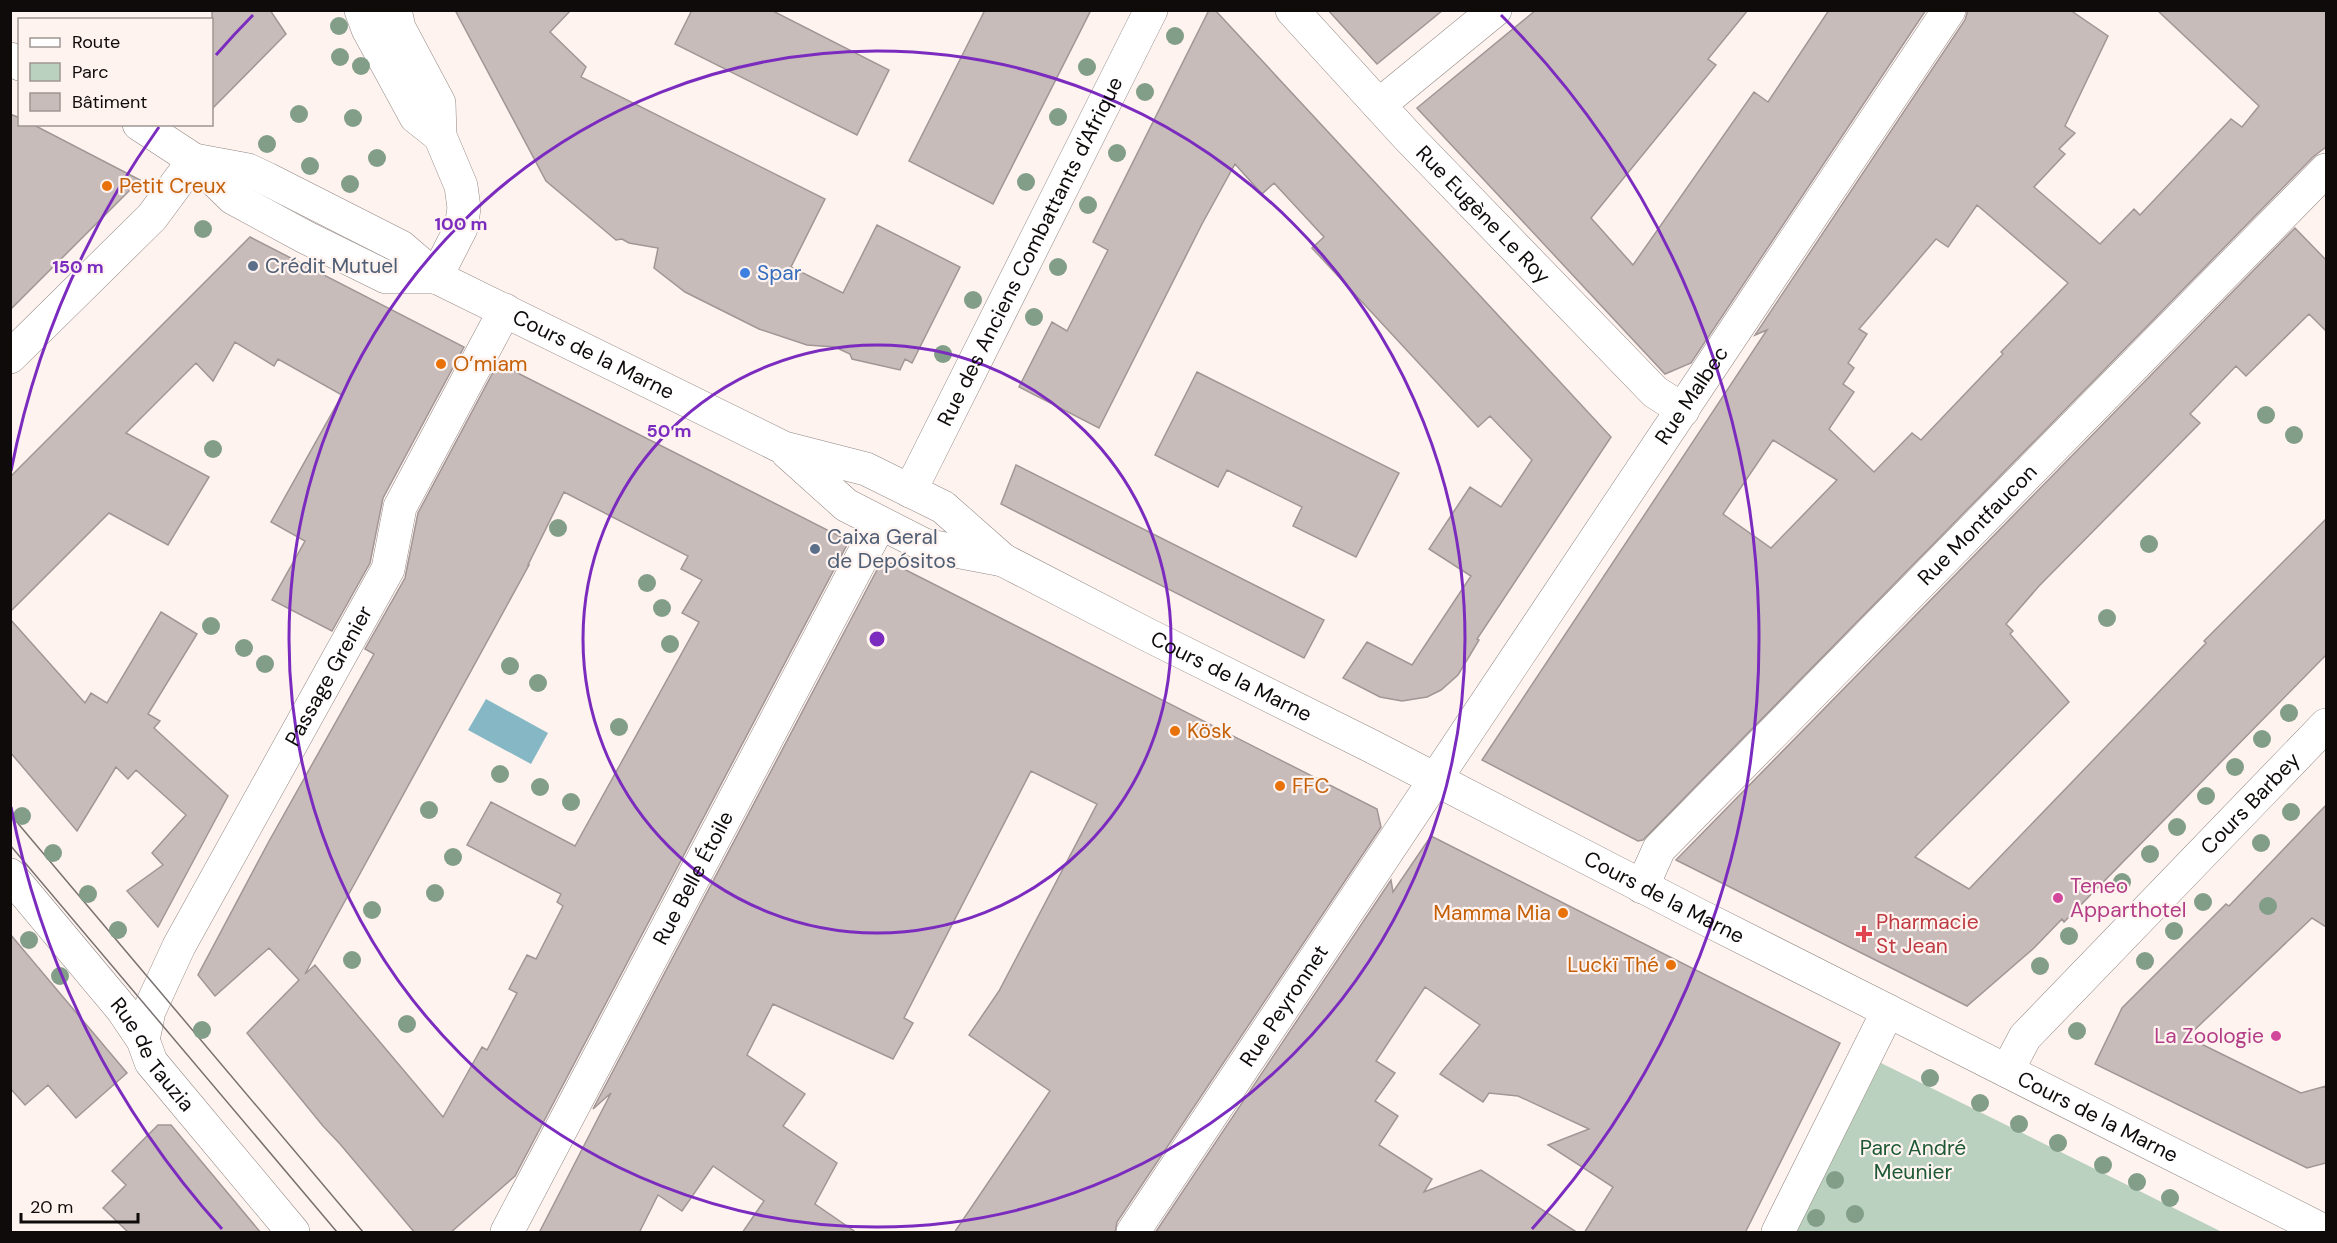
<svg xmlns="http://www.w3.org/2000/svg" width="2337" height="1243" font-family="'DM Sans',sans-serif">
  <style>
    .green { fill: #bad1c0 }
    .water { fill: #85b7c5 }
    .building { fill: #c8bcbb; stroke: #a19695; stroke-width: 1.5; fill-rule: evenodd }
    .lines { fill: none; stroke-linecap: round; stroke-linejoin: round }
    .minor-casing { stroke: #918783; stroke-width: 34 }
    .major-casing { stroke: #918783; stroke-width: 34 }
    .minor { stroke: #fff; stroke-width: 33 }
    .major { stroke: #fff; stroke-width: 33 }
    .tram { stroke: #78716f; stroke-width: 1.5 }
    .tree { fill: #829e88 }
    .ring { fill: none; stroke: #7b2cbf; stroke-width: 3 }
    .food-dot { fill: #e8710a; stroke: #fef3ef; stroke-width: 2 }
    .service-dot { fill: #5c6f8a; stroke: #fef3ef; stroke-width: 2 }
    .shop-dot { fill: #3f7fe0; stroke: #fef3ef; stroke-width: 2 }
    .hotel-dot { fill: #d1479c; stroke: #fef3ef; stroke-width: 2 }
    .health-dot { fill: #e0444e; stroke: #fef3ef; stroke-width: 2 }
    .labels { text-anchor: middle; stroke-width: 4.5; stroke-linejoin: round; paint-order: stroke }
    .food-label { font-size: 21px; fill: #c56008; stroke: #fef3ef; text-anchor: start }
    .street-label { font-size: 21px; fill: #0e0b0a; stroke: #fef3ef }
    .service-label { font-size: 21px; fill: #4e5e75; stroke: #fef3ef; text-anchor: start }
    .shop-label { font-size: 21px; fill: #366cbe; stroke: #fef3ef; text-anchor: start }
    .hotel-label { font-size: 21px; fill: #b23c85; stroke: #fef3ef; text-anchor: start }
    .health-label { font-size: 21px; fill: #be3a42; stroke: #fef3ef; text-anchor: start }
    .park-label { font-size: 21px; fill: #1c5834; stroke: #fef3ef }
    .centre { fill: #7b2cbf; stroke: #fef3ef; stroke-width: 3 }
    .ring-label { font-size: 18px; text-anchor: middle; font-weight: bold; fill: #7b2cbf; stroke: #fef3ef; stroke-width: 4.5; stroke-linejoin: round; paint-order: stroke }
  </style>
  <rect width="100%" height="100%" fill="#fef3ef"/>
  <path class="green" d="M1881,1063L2222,1232H1796Z"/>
  <path class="water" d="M486,699L548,733L531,764L468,730Z"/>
  <path class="building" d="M212,10H270L286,34L212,109Z
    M455,10H571L550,32L586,67L581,77L825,199L791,267L843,293L877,225L960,267L912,363L905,359L900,370L852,359L850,354L835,347L807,345L759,329L685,292L654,268L658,248L629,243L622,239L616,240L546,181Z
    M692,10H771L889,70L857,135L675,44Z
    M985,10H1091L993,204L909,161Z
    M1209,10H1215L1611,437L1477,639L1479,640L1458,675L1441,690L1427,697L1402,701L1380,697L1343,678L1367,642L1412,665L1471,576L1429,549L1470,487L1501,507L1532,460L1490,416L1478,427L1312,248L1324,237L1274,183L1262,194L1235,164L1202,224L1099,428L1019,387L1052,322L1067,331L1108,250L1093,242Z
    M1328,10H1443L1377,64Z
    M1536,10H1748L1708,59L1716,65L1591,218L1633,265L1754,92L1768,102L1829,10H1926L1691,363L1665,374L1417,108Z
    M1968,10H2070L2108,36L2065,126L2075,133L2059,149L2065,154L2034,187L2100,244L2134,209L2140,215L2231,119L2242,127L2259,106L2157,10H2326V147L2313,157L1643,840L1638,841L1482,760L1767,330L1755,335L1965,20ZM1977,205L2068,283L2001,352L2003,354L1921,440L1912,433L1874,472L1829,429L1854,392L1843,384L1854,368L1848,363L1867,334L1859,329L1936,239L1948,247ZM1773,440L1837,480L1771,548L1723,514Z
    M10,114L20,118V124H32L140,180L10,310Z
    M2295,228L2326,260V331L2309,314L2246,376L2236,366L2190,414L2200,423L2039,586L2006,624L2013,631L2010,634L2069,702L1915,857L1969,889L2206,643L2204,641L2326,519V655L2064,922L2062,919L2034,948L1967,1006L1676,860Z
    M250,237L464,347L383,498L370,563L332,631L272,600L305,541L271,522L342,395L278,359L274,366L235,342L213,381L196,363L126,433L209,477L168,545L109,513L10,612V477Z
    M498,363L849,541L515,1176L450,1233H415L340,1144L323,1126L247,1033L299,980L269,948L215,996L198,975L268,843L374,654L365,649L405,578L418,513ZM564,492L688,556L681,569L702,580L682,613L699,622L575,846L491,802L467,845L561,894L557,902L563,906L536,959L527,955L509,989L517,993L487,1050L482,1047L443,1117L315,965L305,974L529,565H528Z
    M1197,372L1399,473L1356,557L1293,526L1302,507L1227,470L1218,487L1155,455Z
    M1016,465L1324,620L1304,658L1001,504Z
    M892,563L1377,809L1381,827L1117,1222L1115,1233H954L1050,1091L969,1035L999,991L1097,804L1031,771L904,1018L913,1023L893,1059L773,1004L747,1055L805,1094L783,1126L837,1163L815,1204L857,1233H742L764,1201L713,1166L682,1211L658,1195L639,1233H539L611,1093L593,1109L878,568Z
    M161,612L197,634L148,714L160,721L154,728L228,796L158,927L127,891L163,865L152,853L186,815L136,770L128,779L116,767L77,831L10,752V619L85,703L91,693L107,703Z
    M2326,805V927L2312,918L2187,1037L2301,1093L2326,1086V1163L2307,1168L2095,1064L2122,1008L2226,904L2229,906Z
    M1431,836L1840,1043L1745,1233H1584L1613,1187L1548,1145L1589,1129L1518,1096L1489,1093L1483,1102L1440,1074L1480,1025L1425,987L1376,1061L1395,1073L1375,1101L1398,1116L1379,1145L1432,1179L1424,1192L1481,1170L1578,1233H1155L1391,880L1393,892Z
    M10,934L127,1073L76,1118L48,1085L25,1105L10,1088Z
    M158,1125H171L261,1233H129L103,1208L126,1185L112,1171Z"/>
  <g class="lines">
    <g class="minor-casing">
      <g id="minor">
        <path id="s1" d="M1292,10L1409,138L1655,392L1683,410"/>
        <path d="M10,59L20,64"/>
        <path d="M1379,105L1495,10"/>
        <path d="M139,124L194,160L233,198L305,237L386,277H436"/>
        <path id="s2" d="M910,491L1151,10"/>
        <path id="s3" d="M10,875L122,1009L143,1040L151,1062L293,1232"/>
        <path id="s4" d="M1642,887L1659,849L2326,170"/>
        <path id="s5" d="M143,1040L149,1011L179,946L388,569L400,507L505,310"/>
        <path id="s6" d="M2007,1071L2025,1037L2326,725"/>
        <path id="s7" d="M507,1232L880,523"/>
        <path id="s8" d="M1133,1232L1949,10"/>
        <path d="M1778,1232L1888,1011"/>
      </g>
    </g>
    <g class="major-casing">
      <g id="major">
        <path d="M361,10L368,29L416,117L440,136"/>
        <path d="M395,10L399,28L439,103L440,136L461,186L464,208L461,228L436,277"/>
        <path id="s9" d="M10,357L152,217L194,160L248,170L267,179L401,247L436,277L784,448L866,469L943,507L1003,560L1146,634L1371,746L1698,915L2326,1232"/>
        <path d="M787,452L846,505L924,545L1003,560"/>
      </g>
    </g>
    <use href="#minor" class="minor"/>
    <use href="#major" class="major"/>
    <path class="tram" d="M10,814L363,1232
      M10,845L337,1232"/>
  </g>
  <g class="tree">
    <circle cx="339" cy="26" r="9"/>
    <circle cx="1175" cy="36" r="9"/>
    <circle cx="340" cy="57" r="9"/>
    <circle cx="361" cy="66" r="9"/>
    <circle cx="1087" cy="67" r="9"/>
    <circle cx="1145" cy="92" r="9"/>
    <circle cx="299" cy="114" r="9"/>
    <circle cx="1058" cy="117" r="9"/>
    <circle cx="353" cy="118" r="9"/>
    <circle cx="267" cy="144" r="9"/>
    <circle cx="1117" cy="153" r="9"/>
    <circle cx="377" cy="158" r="9"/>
    <circle cx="310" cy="166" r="9"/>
    <circle cx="1026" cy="182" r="9"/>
    <circle cx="350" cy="184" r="9"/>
    <circle cx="1088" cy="205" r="9"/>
    <circle cx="203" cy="229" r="9"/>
    <circle cx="1058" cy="267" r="9"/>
    <circle cx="973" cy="300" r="9"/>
    <circle cx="1034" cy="317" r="9"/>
    <circle cx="943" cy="354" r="9"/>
    <circle cx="2266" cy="415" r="9"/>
    <circle cx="2294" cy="435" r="9"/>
    <circle cx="213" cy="449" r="9"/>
    <circle cx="558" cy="528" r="9"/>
    <circle cx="2149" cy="544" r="9"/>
    <circle cx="647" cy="583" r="9"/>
    <circle cx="662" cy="608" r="9"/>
    <circle cx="2107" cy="618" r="9"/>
    <circle cx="211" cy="626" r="9"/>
    <circle cx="670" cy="644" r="9"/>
    <circle cx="244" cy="648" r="9"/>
    <circle cx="265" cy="664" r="9"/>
    <circle cx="510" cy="666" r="9"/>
    <circle cx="538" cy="683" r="9"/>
    <circle cx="2289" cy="713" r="9"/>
    <circle cx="619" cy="727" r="9"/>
    <circle cx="2262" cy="739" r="9"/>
    <circle cx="2235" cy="767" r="9"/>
    <circle cx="500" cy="774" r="9"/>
    <circle cx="540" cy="787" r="9"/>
    <circle cx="2206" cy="796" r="9"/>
    <circle cx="571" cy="802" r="9"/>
    <circle cx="429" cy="810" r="9"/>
    <circle cx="2291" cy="812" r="9"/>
    <circle cx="22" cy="816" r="9"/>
    <circle cx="2177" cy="827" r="9"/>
    <circle cx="2261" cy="843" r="9"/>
    <circle cx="53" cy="853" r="9"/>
    <circle cx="2150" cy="854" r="9"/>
    <circle cx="453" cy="857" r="9"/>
    <circle cx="2122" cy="882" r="9"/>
    <circle cx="435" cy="893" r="9"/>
    <circle cx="88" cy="894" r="9"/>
    <circle cx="2203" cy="902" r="9"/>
    <circle cx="2268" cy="906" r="9"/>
    <circle cx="372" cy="910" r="9"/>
    <circle cx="118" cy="930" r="9"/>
    <circle cx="2174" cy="931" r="9"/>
    <circle cx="2069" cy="936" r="9"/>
    <circle cx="29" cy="940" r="9"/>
    <circle cx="352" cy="960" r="9"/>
    <circle cx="2145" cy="961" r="9"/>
    <circle cx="2040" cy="966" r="9"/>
    <circle cx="60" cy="976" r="9"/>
    <circle cx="407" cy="1024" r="9"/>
    <circle cx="202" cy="1030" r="9"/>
    <circle cx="2077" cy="1031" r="9"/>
    <circle cx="1930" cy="1078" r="9"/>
    <circle cx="1980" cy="1103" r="9"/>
    <circle cx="2019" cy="1124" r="9"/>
    <circle cx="2058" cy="1143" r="9"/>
    <circle cx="2103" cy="1165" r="9"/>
    <circle cx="1835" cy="1180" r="9"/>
    <circle cx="2137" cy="1182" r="9"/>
    <circle cx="2170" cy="1198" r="9"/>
    <circle cx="1855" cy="1214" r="9"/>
    <circle cx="1816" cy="1218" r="9"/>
  </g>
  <g class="ring">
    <circle cx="877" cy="639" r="294"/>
    <circle cx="877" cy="639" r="588"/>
    <path d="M222 1229A882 882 0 0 1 11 807M11 471A882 882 0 0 1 159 127M216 55A882 882 0 0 1 253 15M1501 15A882 882 0 0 1 1532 1229"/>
  </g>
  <g class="food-dot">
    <circle cx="107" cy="186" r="6"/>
    <circle cx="441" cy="364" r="6"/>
    <circle cx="1175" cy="731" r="6"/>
    <circle cx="1280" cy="786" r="6"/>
    <circle cx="1563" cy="913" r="6"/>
    <circle cx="1671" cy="965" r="6"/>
  </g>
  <g class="service-dot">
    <circle cx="253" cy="266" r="6"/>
    <circle cx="815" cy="549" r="6"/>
  </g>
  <circle class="shop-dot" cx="745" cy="273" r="6"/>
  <g class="hotel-dot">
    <circle cx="2058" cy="898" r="6"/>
    <circle cx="2276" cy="1036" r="6"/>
  </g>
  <path class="health-dot" d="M1861 925h6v6h6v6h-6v6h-6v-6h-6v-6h6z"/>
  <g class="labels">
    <g class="food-label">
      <text x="119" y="193">Petit Creux</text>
      <text x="453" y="371">O’miam</text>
      <text x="1187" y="738">Kösk</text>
      <text x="1292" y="793">FFC</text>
      <text x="1551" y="920" text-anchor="end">Mamma Mia</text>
      <text x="1659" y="972" text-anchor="end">Luckï Thé</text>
    </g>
    <g class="street-label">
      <text dy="7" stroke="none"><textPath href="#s1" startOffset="280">Rue Eugène Le Roy</textPath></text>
      <text dy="7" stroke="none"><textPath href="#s2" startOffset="268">Rue des Anciens Combattants d'Afrique</textPath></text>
      <text dy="7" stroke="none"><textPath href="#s9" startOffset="718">Cours de la Marne</textPath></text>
      <text dy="7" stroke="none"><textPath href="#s8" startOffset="1006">Rue Malbec</textPath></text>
      <text dy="7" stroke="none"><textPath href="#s4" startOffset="496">Rue Montfaucon</textPath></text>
      <text dy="7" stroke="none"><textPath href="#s9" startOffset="1437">Cours de la Marne</textPath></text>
      <text dy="7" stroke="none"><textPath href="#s5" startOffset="410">Passage Grenier</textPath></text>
      <text dy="7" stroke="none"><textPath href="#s6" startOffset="363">Cours Barbey</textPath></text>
      <text dy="7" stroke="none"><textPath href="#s7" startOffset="400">Rue Belle Étoile</textPath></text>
      <text dy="7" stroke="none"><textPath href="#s9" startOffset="1923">Cours de la Marne</textPath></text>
      <text dy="7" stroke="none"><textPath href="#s8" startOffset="272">Rue Peyronnet</textPath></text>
      <text dy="7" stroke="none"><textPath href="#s3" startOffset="230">Rue de Tauzia</textPath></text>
      <text dy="7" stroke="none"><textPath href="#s9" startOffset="2409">Cours de la Marne</textPath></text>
    </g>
    <g class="service-label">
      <text x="265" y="273">Crédit Mutuel</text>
      <text x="827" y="544">Caixa Geral<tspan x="827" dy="24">de Depósitos</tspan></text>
    </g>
    <g class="shop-label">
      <text x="757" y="280">Spar</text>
    </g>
    <g class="hotel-label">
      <text x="2070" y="893">Teneo<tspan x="2070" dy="24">Apparthotel</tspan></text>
      <text x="2264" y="1043" text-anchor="end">La Zoologie</text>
    </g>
    <g class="health-label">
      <text x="1876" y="929">Pharmacie<tspan x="1876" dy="24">St Jean</tspan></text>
    </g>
    <g class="park-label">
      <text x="1913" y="1155">Parc André<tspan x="1913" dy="24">Meunier</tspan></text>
    </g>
  </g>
  <circle cx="877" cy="639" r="9" class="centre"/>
  <g class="ring-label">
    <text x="461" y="230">100 m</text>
    <text x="78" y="273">150 m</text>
    <text x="669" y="437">50 m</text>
  </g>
  <rect width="2337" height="1243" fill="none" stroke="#0e0b0a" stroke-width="24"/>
  <rect x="18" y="18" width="195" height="108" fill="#fef3ef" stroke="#9e9693" stroke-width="1.5"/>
  <rect x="30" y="38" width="30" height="9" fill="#ffffff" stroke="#9e9693" stroke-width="1.5"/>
  <text x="72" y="48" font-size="18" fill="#0e0b0a">Route</text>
  <rect x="30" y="63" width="30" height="18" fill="#bad1c0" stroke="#9e9693" stroke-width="1.5"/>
  <text x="72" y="78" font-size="18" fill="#0e0b0a">Parc</text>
  <rect x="30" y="93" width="30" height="18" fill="#c8bcbb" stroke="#9e9693" stroke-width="1.5"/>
  <text x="72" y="108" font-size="18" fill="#0e0b0a">Bâtiment</text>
  <path d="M21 1213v9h117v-9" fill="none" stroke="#0e0b0a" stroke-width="3"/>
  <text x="30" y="1213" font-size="18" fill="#0e0b0a" stroke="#fef3ef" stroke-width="4.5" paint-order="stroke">20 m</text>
</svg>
